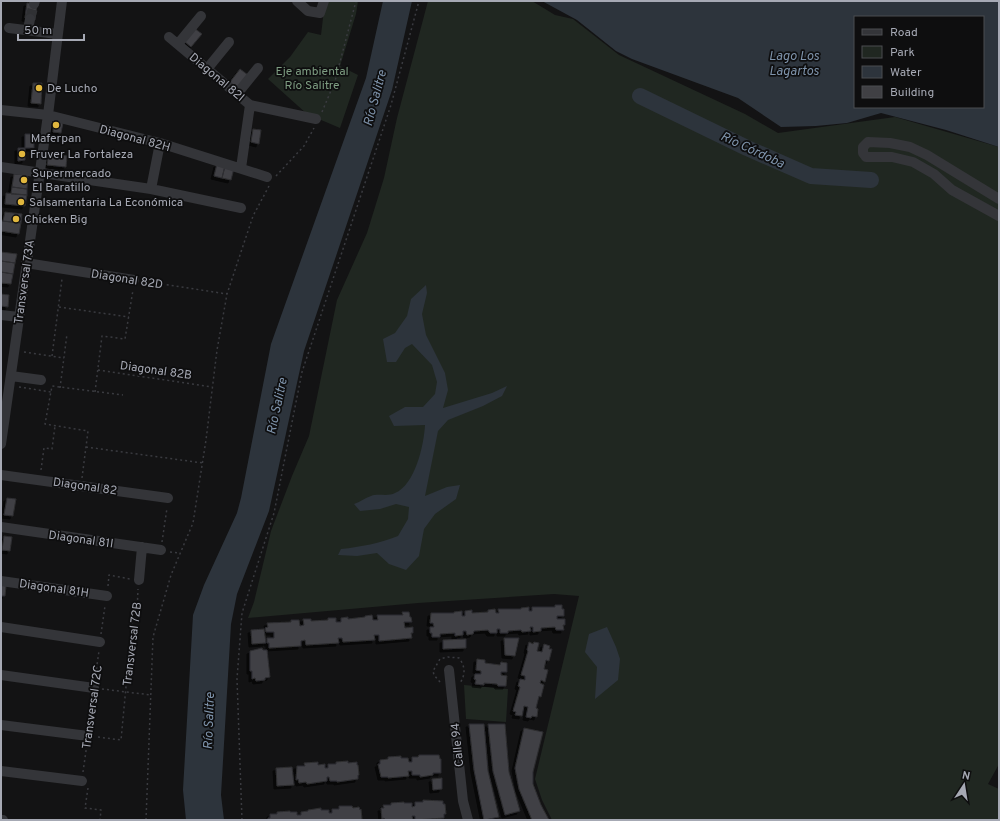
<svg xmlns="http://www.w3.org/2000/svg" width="1000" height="821" font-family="Overpass,sans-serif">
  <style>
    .green { fill: #202721 }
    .water { fill: #2d343c; fill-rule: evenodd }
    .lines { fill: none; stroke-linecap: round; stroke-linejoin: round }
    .river { stroke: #2d343c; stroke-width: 16 }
    .building { fill: #404044; stroke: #2d2d30; filter: url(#shadow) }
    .minor-tunnel { stroke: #303134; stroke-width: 10; stroke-dasharray: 10 5; stroke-linecap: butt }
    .path { stroke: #3a3b40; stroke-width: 1.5; stroke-dasharray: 2 3; stroke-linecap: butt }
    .minor { stroke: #343539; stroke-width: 10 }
    .poi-dot { fill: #e1b73e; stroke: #0e0e0f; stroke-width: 1.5 }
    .labels { text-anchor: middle; stroke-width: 3.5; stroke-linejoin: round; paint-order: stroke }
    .park-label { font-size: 12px; fill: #7e9d82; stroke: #0e0e0f }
    .street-label { font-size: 12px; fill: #a6a9b4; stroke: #0e0e0f }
    .poi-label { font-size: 12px; fill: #a6a9b4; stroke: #0e0e0f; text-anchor: start }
    .water-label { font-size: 13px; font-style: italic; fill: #7f94ac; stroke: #0e0e0f }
  </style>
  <defs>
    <filter id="shadow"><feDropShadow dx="-3" dy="3" stdDeviation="0" flood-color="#0009"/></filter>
  </defs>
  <rect width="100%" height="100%" fill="#131314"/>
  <path class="green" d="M325,1H358L356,14L340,66L358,75L340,128L307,114L268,79L290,57L308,32L321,35Z
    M428,1H532L555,15L573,19L619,55L745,114L778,133L895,117L999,147V764L988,784L999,789V820H552L542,800L535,779L579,596L554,594L418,603L248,618L254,602L271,531L292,476L309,436L337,300L367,233L384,178L397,118Z
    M464,685L508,689L506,722L466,719Z"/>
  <path class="water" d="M383,1H412L392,90L304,351L269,511L237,594L231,624L221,795L224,820H186L183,790L193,615L204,585L237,513L241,498L271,344L366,78Z
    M542,1H999V147L946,130L881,113L847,123L816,126L781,127L738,98L632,59L616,51L577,20ZM855,17H983V107H855Z
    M426,285L427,293L422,314L426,335L445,373L448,390L443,408L492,393L507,386L502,396L483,406L448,420L438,431L425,496L447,487L460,485L456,499L435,514L424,529L419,556L406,570L389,564L377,553L357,556L338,555L341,549C361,547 380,543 398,536L408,519L409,507L396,504L380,509L360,511L354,504C360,502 365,498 371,496C378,493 388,497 395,493C415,485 424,445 425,425L394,426L389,416L405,407H423L435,394L437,382L432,365L412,344L405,348L396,362H387L383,339L395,333L407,316L411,299Z
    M607,627L616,647L620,659L618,680L595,699L597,667L585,652L589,634Z"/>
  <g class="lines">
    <path class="river" d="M640,96L747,148L811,176L871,180"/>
  </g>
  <path class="building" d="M27,3L37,4L35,20L25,18Z
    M194,28L202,34L191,47L184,41Z
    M240,69L248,75L238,89L230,82Z
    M33,83H42L41,104L31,103Z
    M54,122L63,123L61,133L53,132Z
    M253,129L261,130L259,144L251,142Z
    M25,134H34V148H25Z
    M18,148H25V160L18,161Z
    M49,153L67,156L66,167L47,165Z
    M217,164L225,166L222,178L214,176Z
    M225,166L234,168L231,180L222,178Z
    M14,174L25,175L28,177L27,189L12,187Z
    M12,187L27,189V195L11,194Z
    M6,193L27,195L25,206L5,204Z
    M5,212L22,214L21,223L3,221Z
    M1,221L21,223L19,234L1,231Z
    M1,252L17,254L15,263L1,261Z
    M1,261L15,263L13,274L1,272Z
    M1,272L13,274L11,284L1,283Z
    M1,294L9,295L8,307L1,306Z
    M7,498L16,499L13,516L4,515Z
    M4,536L12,537L10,551L2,550Z
    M1,585L6,586L5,596H1Z
    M555,605H562V609H564V616H557V619H565V625H563L564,630H556L555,627L541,628V631L533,632V627H530L531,631L522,632L521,630L508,631V633H500V629H497V633H490L488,630L474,631L473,634L467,635L466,631H463V635L455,636V633L440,634V637H432V633H430V627H434L433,623H430L431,613H454V612L462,611V616H465V611L472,610V613L488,612V610L495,609L496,613H499L498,609H521V608L529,607V611H532V607H555Z
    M402,612H409L410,617H411L412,622H404L405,628L413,627V633H411L412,638L379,641V635H374L375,640L343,642L342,638H338L339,643L306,645L305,640L301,641V646L269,648V643H267V638H274V632H266L265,628L268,627L267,623L291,622V620H299L300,626L304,625L303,619H311V621L328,620V618H336V622H341V618L348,617V619L365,617V616L372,615L373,620H378L377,615H403Z
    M264,629L266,643L252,644L251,630Z
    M504,638H519L515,656L505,655Z
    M466,639V648L443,649V640Z
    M529,642L533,644L534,642L539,643L537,651L542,652L544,644L550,646L549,649H552L549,661L546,660L544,669L548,670L545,682L541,680L540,683L544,685L541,697L539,696L536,708L538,709L537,717L532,716L531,718L526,717L528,707L524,706L522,716L515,715L516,712L513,711L520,687L518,686L520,679L525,680V676L521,675L528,651L527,650Z
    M262,648L263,650H267L270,677L265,678V680L256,681L255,678L252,679V671H250V651Z
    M477,659L485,660V663L500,665L501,662L507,663V672H501V675L507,676L506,686H498L497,684L484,683V685L475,684L476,680L474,679L475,674H481V671L476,670Z
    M469,724H484L488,771L499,817L484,820L474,770Z
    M488,724H505L509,772L520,811L505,815L493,771Z
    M524,728L543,732L533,772V784L541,805L549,820H532L519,789L515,768Z
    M419,755H439L440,759H441V773H433V775L420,777V775H412V771H408L409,776L388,778V777H381L378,764H380V760L388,759V757L401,756V758H408L409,762H412V757H418Z
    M348,761V763L357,762V765H358L359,775H358V779L337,782V781H330L329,777H327V781L307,784L306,782L299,783L298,779L296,780L297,766H305L304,763L318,762V765L325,764V768H328V764H336V762Z
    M292,767L294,785L277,786L276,768Z
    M442,778V789L433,790L432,779Z
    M423,800L443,801V804H445L446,814H444V818L415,820V816H412L413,820H385L384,818L382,819L381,808H384L383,805H391V803L404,802V803H412V807L415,806V802H423Z
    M339,806H352L353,808L359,807L360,810L361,809L362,819L360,820H268V818H270V814H277V812L290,811V812H297V815H301V812L308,811V810L321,808V810H329V813H332V809H339Z"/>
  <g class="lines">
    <path class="minor-tunnel" d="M30,19L34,4"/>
    <path class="path" d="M322,112L335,81L356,1
      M276,176L304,146L314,128
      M142,281L227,294
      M59,307L129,317
      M24,352L64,358
      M52,356L62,279
      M98,370L212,387
      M19,387L51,392
      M60,388L67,334
      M95,392L102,336L125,339L133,290
      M86,447L203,463
      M41,470L44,448L52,449L55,426
      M82,478L88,431L45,424L52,386L123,395
      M162,542L167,508
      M170,552L180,553
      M108,586L109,575L130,579
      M101,634L105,606
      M95,679L99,651
      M440,682L434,675L433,671L440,659L448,657L459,658C465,666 466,674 460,683
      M102,689L151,695
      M89,727L93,697
      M98,737L121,740L132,623L137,613L138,589
      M83,772L87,744
      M88,788L85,808L101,810L100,820
      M146,820L153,637L171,575L193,523L206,440L217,350L227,294L253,216L269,186
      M242,820L237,679L242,613L274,513L302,372L391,105L419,1"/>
    <path class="minor" d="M297,1L308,11L320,13L324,1
      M34,4L35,1
      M9,28L57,34
      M28,30L30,19
      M169,37L250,105L316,119
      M178,44L201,16
      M207,69L229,42
      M237,94L258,68
      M1,110L48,115L160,143L267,177
      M1,167L151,189L241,208
      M241,168L250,105
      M151,189L160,143
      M999,199L927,155L910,147L890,143L868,142L863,147V153L866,157H892L913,162L934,174L952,190L999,216
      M26,263L134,280
      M1,315L19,317
      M11,376L41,380
      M1,444L48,115L62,1
      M1,475L168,498
      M1,527L161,550
      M139,580L142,547
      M1,581L107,596
      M1,627L100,642
      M449,670L463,801L468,820
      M1,675L94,688
      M1,725L88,736
      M1,771L82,781
      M1,820H3"/>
  </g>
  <g class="poi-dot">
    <circle cx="39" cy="88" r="4"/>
    <circle cx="56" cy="125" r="4"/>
    <circle cx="22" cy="154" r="4"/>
    <circle cx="24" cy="180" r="4"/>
    <circle cx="21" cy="202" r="4"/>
    <circle cx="16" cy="219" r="4"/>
  </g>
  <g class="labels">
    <g class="park-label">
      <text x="312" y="75">Eje ambiental<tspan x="312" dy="14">Río Salitre</tspan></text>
    </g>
    <g class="street-label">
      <text transform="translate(217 77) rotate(40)" y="4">Diagonal 82I</text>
      <text transform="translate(135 138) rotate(15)" y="4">Diagonal 82H</text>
      <text transform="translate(127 279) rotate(9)" y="4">Diagonal 82D</text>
      <text transform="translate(24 282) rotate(-82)" y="4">Transversal 73A</text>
      <text transform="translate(156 370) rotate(8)" y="4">Diagonal 82B</text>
      <text transform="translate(85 486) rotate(8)" y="4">Diagonal 82</text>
      <text transform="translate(81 539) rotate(8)" y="4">Diagonal 81I</text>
      <text transform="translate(54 588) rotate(8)" y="4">Diagonal 81H</text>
      <text transform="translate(132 644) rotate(-83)" y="4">Transversal 72B</text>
      <text transform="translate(92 707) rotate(-82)" y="4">Transversal 72C</text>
      <text transform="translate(457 745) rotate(-96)" y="4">Calle 94</text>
    </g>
    <g class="poi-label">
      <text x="47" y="92">De Lucho</text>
      <text x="56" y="142" text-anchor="middle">Maferpan</text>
      <text x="30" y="158">Fruver La Fortaleza</text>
      <text x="32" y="177">Supermercado<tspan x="32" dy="14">El Baratillo</tspan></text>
      <text x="29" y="206">Salsamentaria La Económica</text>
      <text x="24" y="223">Chicken Big</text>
    </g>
    <g class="water-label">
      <text x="794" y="60">Lago Los<tspan x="794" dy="15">Lagartos</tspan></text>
      <text transform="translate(374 98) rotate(-75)" y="5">Río Salitre</text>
      <text transform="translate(753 149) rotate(25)" y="5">Río Córdoba</text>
      <text transform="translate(276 406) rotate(-78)" y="5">Río Salitre</text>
      <text transform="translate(208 721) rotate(-88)" y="5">Río Salitre</text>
    </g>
  </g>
  <rect width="1000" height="821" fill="none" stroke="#a6a9b4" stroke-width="4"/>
  <rect x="854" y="16" width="130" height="92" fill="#0e0e0f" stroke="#4b4c51"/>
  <rect x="862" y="29" width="20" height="6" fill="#343539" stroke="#4b4c51"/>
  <text x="890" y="36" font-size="12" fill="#a6a9b4">Road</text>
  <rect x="862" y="46" width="20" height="12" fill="#202721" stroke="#4b4c51"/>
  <text x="890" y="56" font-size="12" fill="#a6a9b4">Park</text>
  <rect x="862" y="66" width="20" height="12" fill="#2d343c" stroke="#4b4c51"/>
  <text x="890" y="76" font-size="12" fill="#a6a9b4">Water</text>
  <rect x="862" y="86" width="20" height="12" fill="#404044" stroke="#4b4c51"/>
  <text x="890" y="96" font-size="12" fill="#a6a9b4">Building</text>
  <g transform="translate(964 785) rotate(12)" stroke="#0e0e0f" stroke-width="3" paint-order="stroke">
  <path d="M0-3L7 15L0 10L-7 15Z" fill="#a6a9b4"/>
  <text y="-6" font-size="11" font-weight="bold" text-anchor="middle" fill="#a6a9b4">N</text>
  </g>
  <path d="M18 34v6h66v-6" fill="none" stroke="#a6a9b4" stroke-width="2"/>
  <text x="24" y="34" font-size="12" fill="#a6a9b4" stroke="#0e0e0f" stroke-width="3" paint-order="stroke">50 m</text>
</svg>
